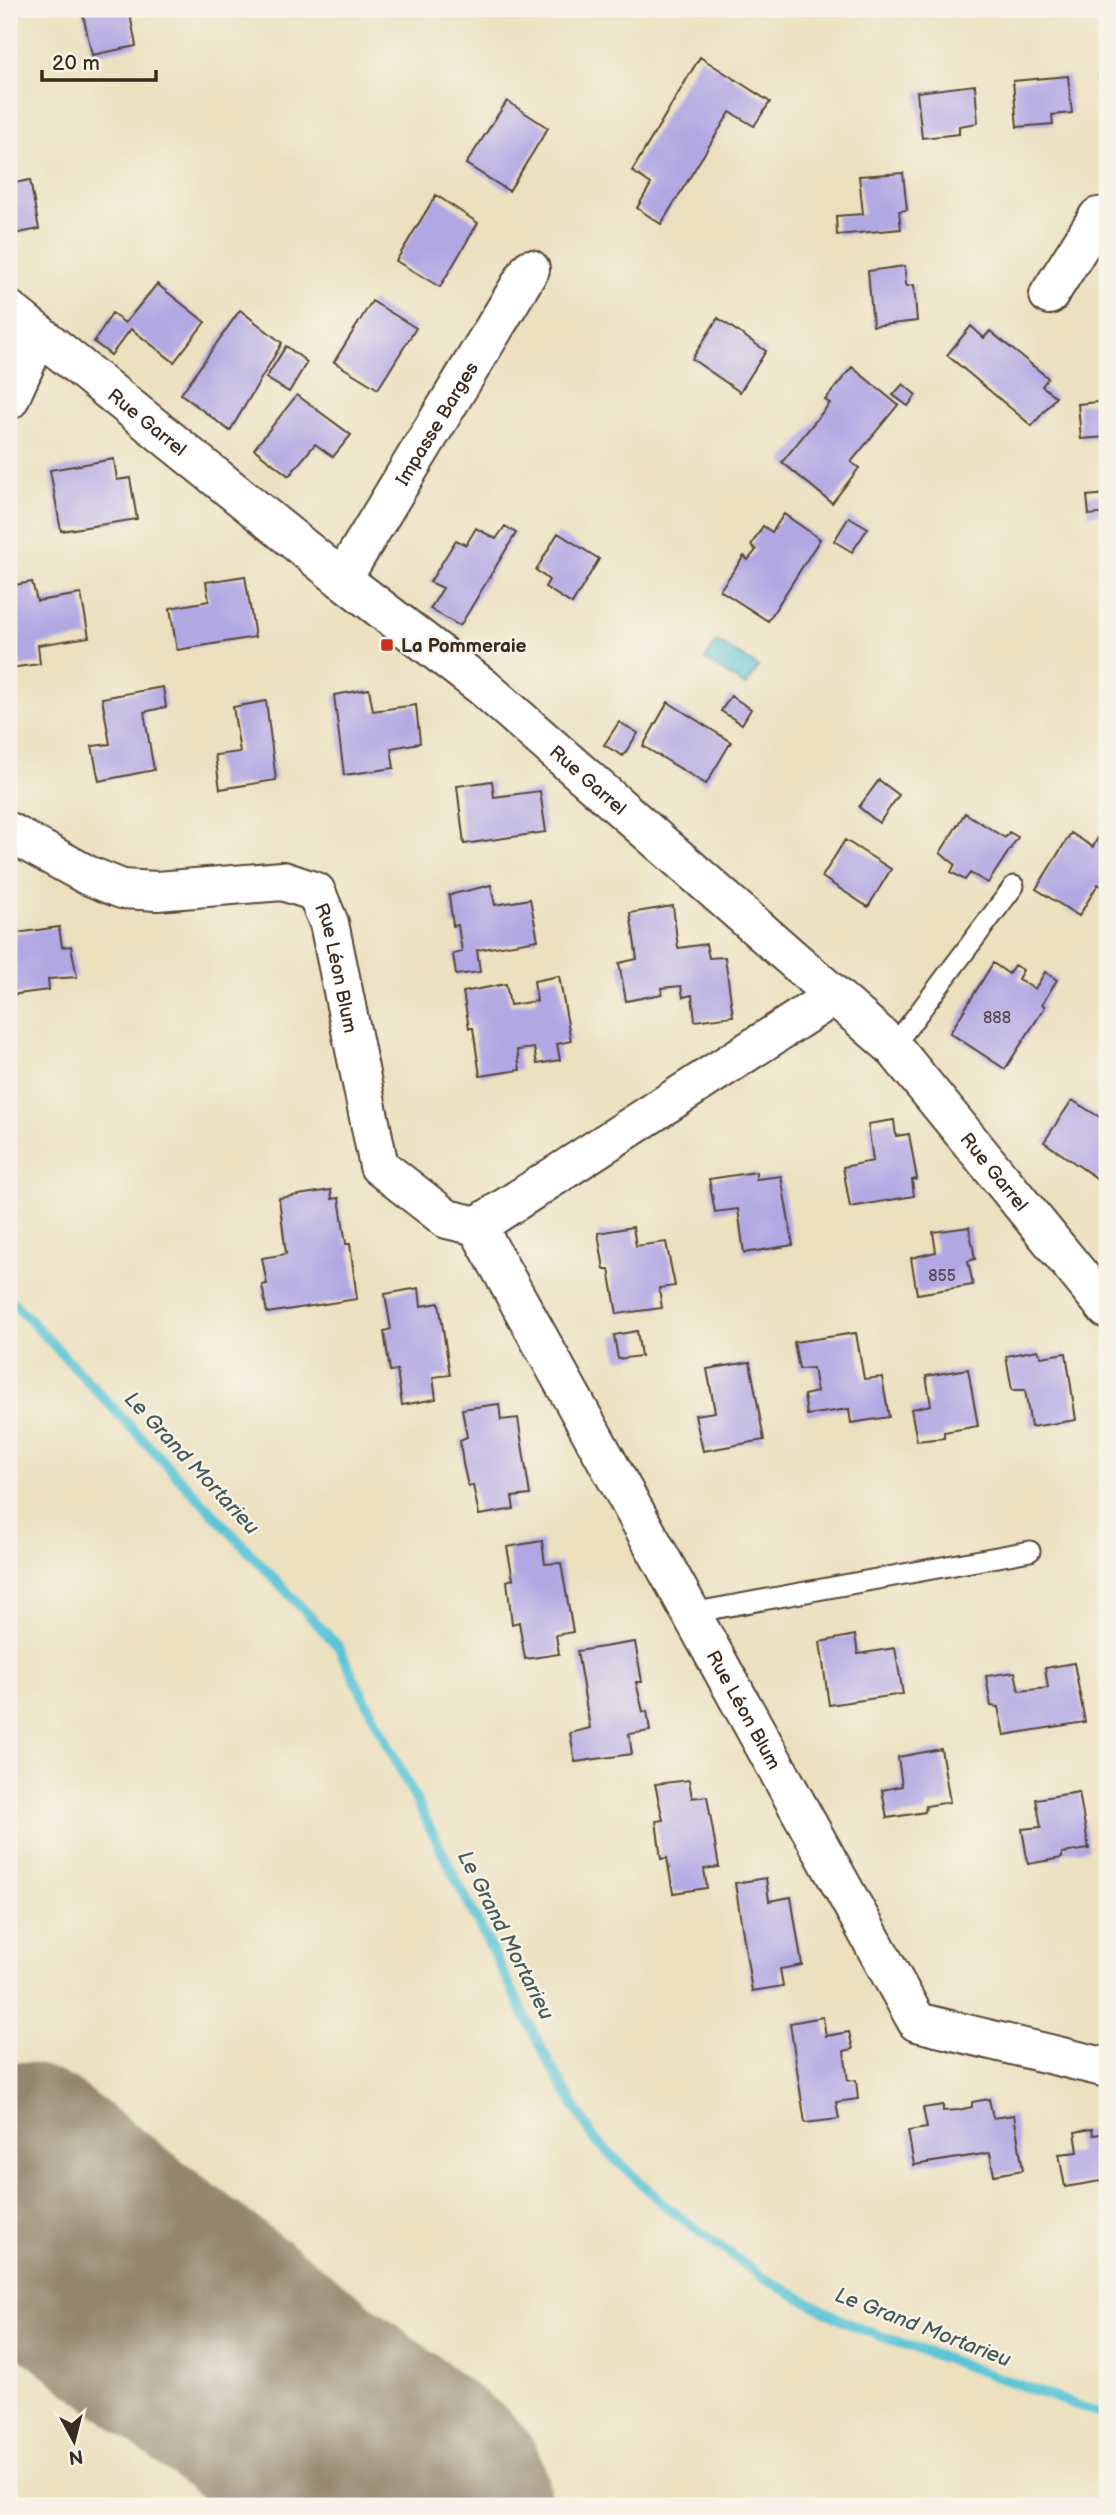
<svg xmlns="http://www.w3.org/2000/svg" width="1116" height="2515" font-family="'Balsamiq Sans',sans-serif">
  <style>
    .water { fill: #5ac4d6; stroke: #4a777a; stroke-width: 2 }
    .lines { fill: none; stroke-linecap: round; stroke-linejoin: round }
    .stream { stroke: #5ac4d6; stroke-width: 10 }
    .runway { stroke: #94856e; stroke-width: 256 }
    .building { fill: #b1a7e3 }
    .lane-casing { stroke: #564536; stroke-width: 23 }
    .street-casing { stroke: #564536; stroke-width: 42 }
    .lane { stroke: #fff; stroke-width: 19 }
    .street { stroke: #fff; stroke-width: 38 }
    .poi-dot { fill: #c8321e; stroke: #f7f3e8; stroke-width: 2.5 }
    .labels { text-anchor: middle; stroke-width: 5; stroke-linejoin: round; paint-order: stroke }
    .number-label { font-size: 16px; fill: #58494f }
    .street-label { font-size: 19px; fill: #3b2a1e; stroke: #f7f3e8 }
    .poi-label { font-size: 19px; font-weight: bold; fill: #3b2a1e; stroke: #f7f3e8; text-anchor: start }
    .water-label { font-size: 21px; font-style: italic; fill: #445855; stroke: #f7f3e8 }
  </style>
  <rect width="100%" height="100%" fill="#f7f3e8"/>
  <filter id="ink" filterUnits="userSpaceOnUse"><feTurbulence type="fractalNoise" baseFrequency=".0143" numOctaves="2"/><feDisplacementMap in="SourceGraphic" scale="14" xChannelSelector="R" yChannelSelector="G"/><feConvolveMatrix kernelMatrix="1 2 1 2 8 2 1 2 1" color-interpolation-filters="sRGB"/></filter>
  <filter id="wash" filterUnits="userSpaceOnUse"><feTurbulence type="fractalNoise" baseFrequency=".00686" numOctaves="4" result="noise"/><feDisplacementMap in="SourceGraphic" scale="28" xChannelSelector="R" yChannelSelector="G"/><feGaussianBlur stdDeviation="1.57" result="paint"/><feColorMatrix in="noise" values="0 0 0 0 0 0 0 0 0 0 0 0 0 0 0 0 0 1.4 0 .05"/><feComposite in="paint" operator="in"/></filter>
  <g filter="url(#wash)">
    <rect width="100%" height="100%" fill="#ece0bf"/>
    <path class="water" d="M717,641L758,667L746,686L705,660Z"/>
    <g class="lines">
      <path class="stream" d="M9,1298L338,1646L550,2065L595,2140L669,2209L763,2278L853,2326L1107,2416"/>
      <path class="runway" d="M9,2189L423,2506"/>
    </g>
    <g id="blocks">
      <path class="building" d="M88,9H129L136,46L92,55L82,10Z
        M700,57L770,102L754,126L730,112L661,224L637,208L651,184L632,171Z
        M1107,73V109L1104,110L1099,74Z
        M1068,76L1072,113L1052,115L1053,124L1017,127L1013,81Z
        M975,85L978,123L959,126V134L922,138L917,92Z
        M507,101L548,128L509,191L466,164Z
        M903,173L907,210L899,211L901,229L837,235L836,216L863,214L859,176Z
        M30,180L39,229L9,235V184Z
        M436,195L478,223L440,287L396,261Z
        M905,266L906,286L914,285L917,321L873,326L868,271Z
        M157,284L205,322L174,362L131,329L111,355L94,342L112,313L125,323Z
        M372,301L416,328L378,389L334,362Z
        M240,310L282,343L230,431L181,394Z
        M718,318L766,351L740,392L692,359Z
        M971,326L984,338L990,331L1048,378L1042,386L1056,397L1032,426L947,355Z
        M286,346L307,362L289,392L266,378Z
        M852,367L898,405L851,462L859,468L832,503L782,462L830,403L825,400Z
        M903,384L916,395L908,406L893,395Z
        M297,395L351,435L333,457L315,444L289,476L254,449Z
        M1107,401V437L1081,439L1078,404Z
        M114,459L117,480L130,478L137,519L61,531L50,470Z
        M1107,494V513L1089,515L1087,496Z
        M784,514L820,539L768,621L720,590L744,556L748,560L756,550L751,545L763,526L772,532Z
        M849,517L868,528L852,552L834,541Z
        M505,526L516,533L460,626L430,609L443,588L430,582L456,540L466,545L476,528L496,539Z
        M558,533L599,559L572,604L545,587L549,580L536,570Z
        M245,576L255,637L177,650L170,608L209,601L206,582Z
        M32,582L37,601L81,594L89,637L38,645L40,664L9,668V586Z
        M163,687L166,707L144,712L154,770L99,781L92,746L110,744L102,698Z
        M369,689L373,711L416,705L420,743L391,748L394,768L344,775L334,695Z
        M731,696L751,709L742,724L721,711Z
        M266,701L276,780L220,789L215,755L240,752L233,707Z
        M668,702L731,742L706,784L643,746Z
        M619,722L638,733L623,756L604,745Z
        M879,780L899,795L879,823L859,807Z
        M492,781L494,797L540,791L546,832L464,844L457,786Z
        M965,813L1005,838L1009,832L1018,837L988,883L970,873L965,880L951,872L955,864L940,853Z
        M1102,830L1107,834V890L1098,884L1079,916L1036,889L1071,833L1093,847Z
        M845,840L891,869L868,907L822,877Z
        M491,885L495,905L530,899L538,940L477,950L480,972L456,975L453,954L462,952L458,925L453,926L449,895Z
        M673,906L678,948L706,944L709,958L725,957L733,1016L695,1021L692,995L683,997L681,986L661,988L662,994L626,1001L619,963L637,959L630,913Z
        M59,927L62,947L71,946L77,977L48,979L49,990L9,995V934Z
        M993,963L1009,974L1014,965L1023,970L1018,979L1035,989L1045,972L1057,980L1042,1004L1045,1007L1005,1069L950,1033Z
        M559,976L571,1041L557,1044L560,1060L537,1064L534,1048L517,1050L520,1070L480,1076L473,1028H469L463,992L506,984L510,1005L537,1001L534,981Z
        M1072,1100L1101,1118L1107,1109V1166L1098,1179L1044,1142Z
        M894,1120L896,1136L909,1134L917,1179L912,1180L914,1196L850,1207L843,1167L873,1161L868,1124Z
        M756,1172V1179L781,1176L793,1245L744,1253L738,1209L715,1212L709,1179Z
        M331,1190L332,1199L339,1198L346,1244H350L357,1299L267,1313L262,1285L267,1284L262,1258L286,1254L279,1198Z
        M633,1227L636,1246L666,1242L675,1286L659,1288L662,1308L617,1314L609,1269H604L598,1233Z
        M969,1227L975,1259L968,1261L973,1285L917,1294L911,1258L936,1252L933,1232Z
        M419,1288L421,1306L439,1303L450,1375L433,1377L436,1399L402,1405L397,1370L390,1371L384,1331L391,1329L385,1294Z
        M637,1331L641,1356L618,1359L614,1335Z
        M856,1333L864,1379L882,1377L889,1417L851,1423L849,1409L807,1415L804,1395L817,1392L813,1368L799,1369L794,1342Z
        M1038,1350L1041,1357L1066,1353L1076,1420L1031,1427L1025,1390H1012L1006,1356Z
        M750,1362L764,1440L703,1451L695,1415L715,1412L707,1369Z
        M968,1369L978,1426L944,1432V1438L917,1441L911,1409L931,1405L926,1376Z
        M499,1404L501,1420L518,1418L530,1495L512,1497L514,1509L479,1515L473,1485L468,1486L463,1464L460,1440L467,1437L462,1409Z
        M542,1541L545,1564L561,1563L573,1632L556,1635L559,1654L525,1659L519,1622L512,1624L507,1581L513,1579L507,1547Z
        M855,1635L858,1654L895,1648L903,1694L829,1705L820,1642Z
        M635,1642L642,1682H636L643,1712L647,1711L650,1731L629,1734L632,1754L575,1762L570,1733L590,1728L577,1651Z
        M1074,1663L1085,1722L1004,1735L998,1707L991,1706L986,1676L1015,1672L1019,1691L1048,1688L1045,1668Z
        M941,1749L950,1802L926,1806L925,1812L887,1818L882,1790L902,1786L898,1757Z
        M689,1780L692,1798L707,1796L719,1867L704,1869L707,1888L673,1893L667,1858L661,1859L656,1821L663,1820L655,1784Z
        M1079,1792L1089,1849L1062,1853V1858L1028,1864L1022,1829L1041,1827L1036,1799Z
        M766,1878L769,1901L791,1897L802,1965L780,1969L783,1986L752,1991L735,1883Z
        M823,2017L826,2036L849,2032L853,2049L844,2051L848,2081L856,2080L858,2099L836,2102L839,2119L805,2123L790,2023Z
        M989,2099L993,2118L1014,2115L1023,2170L994,2175L990,2153L914,2165L908,2131L927,2128L923,2108L943,2105V2111L958,2110L972,2107V2102Z
        M1092,2129L1093,2135L1107,2133V2180L1065,2187L1059,2154L1078,2152L1075,2132Z"/>
    </g>
  </g>
  <g filter="url(#ink)">
    <use href="#blocks" fill-opacity="0" stroke="#564536" stroke-width="2"/>
    <g class="lines">
      <g class="lane-casing">
        <path id="lane" d="M893,1047L1014,886
          M691,1613L1030,1551"/>
      </g>
      <g class="street-casing">
        <g id="street">
          <path d="M1049,295L1098,217L1107,216"/>
          <path id="s1" d="M9,310L342,579L483,687L893,1047L1107,1309"/>
          <path d="M9,400L39,334"/>
          <path id="s2" d="M342,579L530,269"/>
          <path id="s3" d="M9,832L87,875L122,889L157,891L283,881L316,892L329,923L379,1166L447,1219L477,1226"/>
          <path id="s4" d="M831,994L817,1007L477,1226L917,2022L1107,2068"/>
        </g>
      </g>
      <use href="#lane" class="lane"/>
      <use href="#street" class="street"/>
    </g>
  </g>
  <rect class="poi-dot" x="380" y="638" width="14" height="14" rx="3.5"/>
  <g class="labels">
    <g class="number-label">
      <text x="997" y="1023">888</text>
      <text x="942" y="1281">855</text>
    </g>
    <g class="street-label">
      <text dy="7" stroke="none"><textPath href="#s1" startOffset="178">Rue Garrel</textPath></text>
      <text dy="7" stroke="none"><textPath href="#s2" startOffset="182">Impasse Barges</textPath></text>
      <text dy="7" stroke="none"><textPath href="#s1" startOffset="746">Rue Garrel</textPath></text>
      <text dy="7" stroke="none"><textPath href="#s3" startOffset="402">Rue Léon Blum</textPath></text>
      <text dy="7" stroke="none"><textPath href="#s1" startOffset="1312">Rue Garrel</textPath></text>
      <text dy="7" stroke="none"><textPath href="#s4" startOffset="976">Rue Léon Blum</textPath></text>
    </g>
    <g class="poi-label">
      <text x="401" y="652">La Pommeraie</text>
    </g>
    <g class="water-label">
      <text transform="translate(192 1463) rotate(47)" y="7">Le Grand Mortarieu</text>
      <text transform="translate(506 1935) rotate(63)" y="7">Le Grand Mortarieu</text>
      <text transform="translate(923 2327) rotate(21)" y="7">Le Grand Mortarieu</text>
    </g>
  </g>
  <rect width="1116" height="2515" fill="none" stroke="#f7f3e8" stroke-width="35"/>
  <g transform="translate(74 2441) rotate(173)" stroke="#f7f3e8" stroke-width="5" paint-order="stroke">
  <path d="M0-5L12 26L0 18L-12 26Z" fill="#3b2a1e"/>
  <text y="-10" font-size="19" font-weight="bold" text-anchor="middle" fill="#3b2a1e">N</text>
  </g>
  <path d="M42 70v10h114v-10" fill="none" stroke="#3b2a1e" stroke-width="3.5"/>
  <text x="52" y="70" font-size="21" fill="#3b2a1e" stroke="#f7f3e8" stroke-width="5" paint-order="stroke">20 m</text>
</svg>
